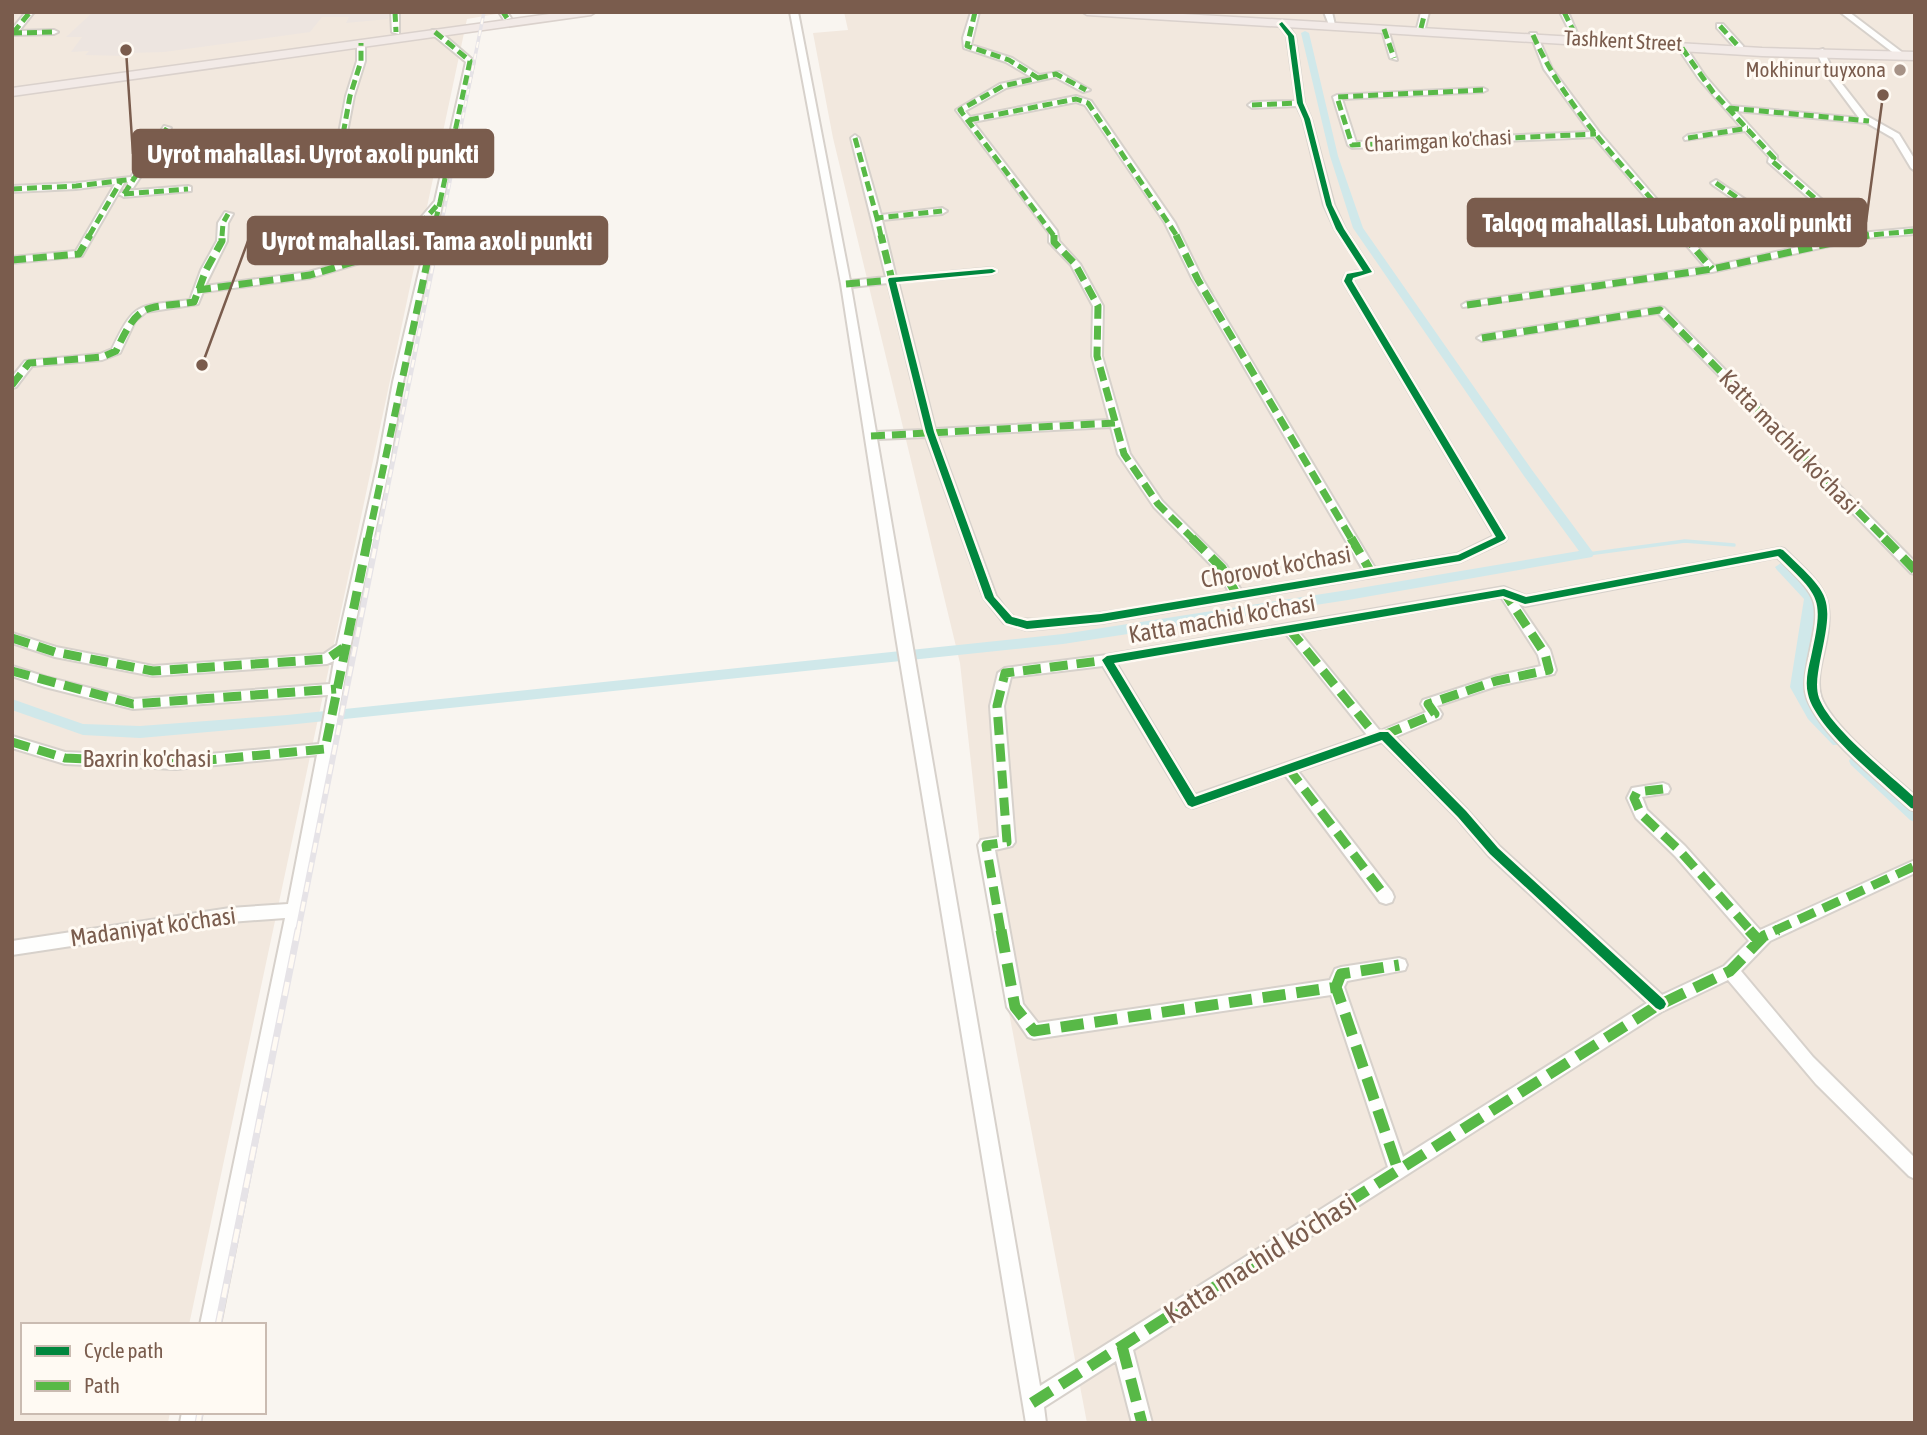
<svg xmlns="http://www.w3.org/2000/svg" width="1927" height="1435" font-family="'Asap Condensed',sans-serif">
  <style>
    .residential { fill: #f2e8de }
    .industrial { fill: #ede5e0 }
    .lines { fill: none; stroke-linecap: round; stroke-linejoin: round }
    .stream { stroke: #d0e8ea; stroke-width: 3.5 }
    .canal { fill: #d0e8ea; fill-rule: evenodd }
    .minor-casing { stroke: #d7d1cb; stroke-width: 4 }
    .highway-casing { stroke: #dad1cc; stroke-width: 3 }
    .minor { fill: #fefefd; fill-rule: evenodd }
    .highway { fill: #f2eae7; fill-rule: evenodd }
    .rail-far3-casing { stroke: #e6e3e7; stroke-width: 3.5 }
    .rail-far2-casing { stroke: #e6e3e7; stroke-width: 4.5 }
    .rail-far1-casing { stroke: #e6e3e7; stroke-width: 6 }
    .rail-casing { stroke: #e6e3e7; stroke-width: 7 }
    .rail-far3 { stroke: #fffaf3; stroke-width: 2; stroke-dasharray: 6; stroke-linecap: butt }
    .rail-far2 { stroke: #fffaf3; stroke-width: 2.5; stroke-dasharray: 8; stroke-linecap: butt }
    .rail-far1 { stroke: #fffaf3; stroke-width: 3.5; stroke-dasharray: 10; stroke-linecap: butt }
    .rail { stroke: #fffaf3; stroke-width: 4.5; stroke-dasharray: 14; stroke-linecap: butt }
    .quiet-far3 { stroke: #58b947; stroke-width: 5; stroke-dasharray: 10 5; stroke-linecap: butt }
    .quiet-far2 { stroke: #58b947; stroke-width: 7; stroke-dasharray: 14 7; stroke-linecap: butt }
    .quiet-far1 { stroke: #58b947; stroke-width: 9; stroke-dasharray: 18 9; stroke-linecap: butt }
    .quiet { stroke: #58b947; stroke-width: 11; stroke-dasharray: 23 11; stroke-linecap: butt }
    .cycleway-casing { stroke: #fffaf3; stroke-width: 5 }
    .cycleway { fill: #00873e; fill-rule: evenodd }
    .poi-dot { fill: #a69286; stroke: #fffaf3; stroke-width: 2.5 }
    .labels { text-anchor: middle; stroke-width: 6; stroke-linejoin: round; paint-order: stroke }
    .far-street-label { font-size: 21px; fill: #7a5c4d; stroke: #fffaf3 }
    .far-poi-label { font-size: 21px; fill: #7a5c4d; stroke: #fffaf3; text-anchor: end }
    .street-label { font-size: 24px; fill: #7a5c4d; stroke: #fffaf3 }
    .near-street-label { font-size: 28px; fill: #7a5c4d; stroke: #fffaf3 }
    .leader { fill: none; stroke: #7a5c4d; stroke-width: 2.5 }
    .callout-dot { fill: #7a5c4d; stroke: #fffaf3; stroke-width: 2.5 }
    .callout { fill: #7a5c4d; stroke: #7a5c4d; stroke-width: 2.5 }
    .callout-label { font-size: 26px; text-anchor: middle; font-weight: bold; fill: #fff }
  </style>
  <rect width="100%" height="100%" fill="#f9f5f0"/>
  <path class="residential" d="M12,12H508L467,19L189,1325H23V1412H170L168,1423H12Z
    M844,12H1915V1423H1087L984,881L960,663L833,138L813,33L848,30Z"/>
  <path class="industrial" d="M93,12H393L394,13L389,14L388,19L346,23L349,17H322L310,32L164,52L129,53L126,56L85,55L89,51L71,52L82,37H66Z"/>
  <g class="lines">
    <path class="stream" d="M1588,554L1685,541L1734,545"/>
    <path class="canal" d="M1305,31L1309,33L1338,156L1363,228L1532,470L1592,551L1594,554L1592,557L1348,600L1063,644L287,725L140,738L83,735L12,710V699L83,724L140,726L287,715L1063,634L1348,590L1579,551L1524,476L1353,228L1330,156L1301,33Z
      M1781,563L1785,564L1817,598L1804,687L1818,711L1843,737L1845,741L1843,745H1833L1808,719L1790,687L1804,599L1777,570L1775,567Z
      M1856,755L1861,757L1915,807V822L1910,820L1851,765L1849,761L1851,757Z"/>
    <g class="minor-casing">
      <path id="minor" d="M26,12H34L19,31L54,30L58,32L54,34L12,35V29Z
        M391,12H399V34L392,32Z
        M499,12H507L511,18L504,20Z
        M790,12H798L850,281L886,277L851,138L855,135L859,138L881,215L942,208L947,211L942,214L882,220L896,277L992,268L997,271L992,274L898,282L935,429L1109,420L1092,356L1093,306L1071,265L1049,242V233L956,110L1000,84L1031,77L1006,62L964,48L963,38L971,12H979L971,45L1012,58L1039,75L1059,72L1090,90L1083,92L1055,77L1006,88L965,111L970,117L1076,96L1091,101L1175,223L1203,280L1375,568L1457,554L1494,536L1343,281L1346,274L1362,270L1335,229L1324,205L1303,119L1297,106L1252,108L1248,105L1252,102L1296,101L1287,36L1278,24L1285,22L1295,36L1304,103L1311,119L1334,205L1345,229L1373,272L1354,278L1353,281L1507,538L1505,541L1460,562L1101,623L1027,630L1004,623L984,598L926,437L877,439L1040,1386L1388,1167L1331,995L1034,1039L1028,1037L1007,1007L978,845L981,840L999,837L990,706L998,673L1005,668L1107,655L1504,587L1526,596L1780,548L1784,549C1823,587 1837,594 1824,651C1821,664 1817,679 1820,693C1826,723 1891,774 1915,796V811L1910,809C1879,781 1822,737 1807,698C1803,686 1806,673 1808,661C1821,599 1822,601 1777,557L1525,606L1518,603L1550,650L1556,670L1554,674L1497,686L1437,706L1442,714L1440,718L1395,737L1467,810L1499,846L1662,995L1724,966L1749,941L1675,856L1636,818L1627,798L1632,788L1663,783L1668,785L1670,789L1668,793L1642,797L1647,810L1685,846L1760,930L1915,860V873L1770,941L1741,971L1813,1057L1915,1158V1179L1909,1176L1816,1084L1728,980L1661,1012L1133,1350L1152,1423H1132L1116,1361L1044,1407L1046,1423H1026L896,637L841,284ZM1076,102L1085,105L1165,223L1193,280L1363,570L1241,590L1226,565L1162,501L1130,454L1102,356L1103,306L1080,264L1059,241L1057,231L973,122ZM888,283L924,430L876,432L851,287ZM1111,427L1118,454L1154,507L1217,571L1229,592C1197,597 1034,629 1014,617C1007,612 1001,602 996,596L937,436ZM1501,597L1538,655L1541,666L1496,676L1423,700L1421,704L1426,712L1380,731L1299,632ZM1286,634L1367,735L1195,795L1116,663ZM1103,666L1187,806L1192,808L1285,775L1380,902L1386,904L1392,902L1394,897L1392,892L1298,771L1382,742L1457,818L1489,856L1647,1003L1403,1157L1344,987L1347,981L1405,970L1407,965L1405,960L1399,958L1341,967L1335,969L1330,980L1038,1023L1023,1004L995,850L1012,846L1015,842L1004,706L1011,677Z
        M1324,12H1332L1335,25H1329Z
        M1421,12H1429L1425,28L1421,30L1417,28Z
        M1560,12H1568L1580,40H1574Z
        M1840,12H1849L1907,56L1900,58Z
        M1717,24H1723L1743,46V50H1737L1717,28Z
        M1381,27L1388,29L1397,60L1390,58Z
        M432,30H438L474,61L403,382L390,463L350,648L319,826L220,1325H200L285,918L230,922L12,955V941L230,908L288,904L317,755L176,769L65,764L12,748V736L65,752L176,757L319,744L328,695L133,709L45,687L12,676V666L46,677L133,699L330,684L334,661L327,664L153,676L55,657L12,643V633L56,647L153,666L324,654L337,645L378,463L393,382L432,217L403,250L310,278L203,292L198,304L146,312L135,321L120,353L102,360L32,366L16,387L12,388V377L25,361L100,354L112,349C136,299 138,307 190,300L201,270L217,241L218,223L225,212L233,214L228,223L227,241L205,286L309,272L397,246L435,201L466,62L432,34Z
        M1530,33H1536L1552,69L1599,132L1714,266L1807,245L1772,216L1752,212L1713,185L1711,183L1716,180L1758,208L1778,212L1816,243L1851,235L1768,162L1769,157L1745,131L1685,140L1684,138L1688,135L1741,127L1699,79L1678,48L1685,46L1705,76L1731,106L1859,118L1827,75L1816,51L1823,49L1835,75L1867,116L1899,134L1915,160V171L1911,168L1893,138L1867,123L1736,111L1777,156V160L1860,233L1915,228V234L1865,238L1712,272L1463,307L1462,305L1467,302L1705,267L1594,137L1352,148L1348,145L1333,97L1337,95L1483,88L1487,90L1483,92L1342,99L1356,142L1590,132L1544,69Z
        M361,41L365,43V61L354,96L343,153L149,164L133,188H127L128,182L124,183L82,256L12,263V257L76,251L115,184L76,189L12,192V186L76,183L131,177L164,126L171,128L152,158L336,149L346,96L357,61V43Z
        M188,186L191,187V191L124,197L119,194L124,191Z
        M1660,307L1664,308L1915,562V574L1911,573L1658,313L1482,341L1477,338L1482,335Z
        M182,1412H202L200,1423H180Z"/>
    </g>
    <g class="highway-casing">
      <path id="highway" d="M564,12H596L591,15L12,96V88Z
        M1082,12H1149L1762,48L1915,52V60L1762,56L1087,15Z"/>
    </g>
    <use href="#minor" class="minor"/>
    <use href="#highway" class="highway"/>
    <g class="rail-far3-casing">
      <path id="rail-far3" d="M439,236L484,12"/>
    </g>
    <g class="rail-far2-casing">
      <path id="rail-far2" d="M377,540L439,235"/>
    </g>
    <g class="rail-far1-casing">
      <path id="rail-far1" d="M298,931L377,538"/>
    </g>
    <g class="rail-casing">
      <path id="rail" d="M218,1325L298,930
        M198,1423L200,1412"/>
    </g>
    <use href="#rail-far3" class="rail-far3"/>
    <use href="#rail-far2" class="rail-far2"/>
    <use href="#rail-far1" class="rail-far1"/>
    <use href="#rail" class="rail"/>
    <path class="quiet-far3" d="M395,12L396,32
      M503,12L507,18
      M975,12L967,46L1009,60L1038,78L1003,86L960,110L1054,236
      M1564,12L1577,38
      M1720,26L1740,48
      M1421,28L1425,12
      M1384,29L1394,58
      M12,33L54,32
      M13,33L30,12
      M1533,35C1567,112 1630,173 1684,236
      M1682,48L1713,92L1774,158L1771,160L1858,236
      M1038,78L1056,74L1086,90
      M1483,90L1337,97L1352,145L1596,134
      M1252,105L1300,103L1302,106
      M1729,108L1869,121
      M969,120L1076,99L1088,103L1177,236
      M855,138L877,218
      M1688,138L1748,128
      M148,161L340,151L350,96L361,61V43
      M1716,183L1755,210L1775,214L1802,236
      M12,189L76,186L134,179
      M124,194L167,128
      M124,194L188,189
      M89,236L121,181
      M222,236L223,223L228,214
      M410,236L440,202L470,61L435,32
      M432,236L440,202
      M881,236L877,218L942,211
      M1859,236L1915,231"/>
    <path class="quiet-far2" d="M1054,235V242L1075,264L1098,306L1097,356L1124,454L1158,504L1194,540
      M1176,235L1198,280L1352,540
      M1683,235L1712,269
      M1800,235L1814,246
      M12,260L79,254L90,235
      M846,284L892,280L881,235
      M197,290L310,275L400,248L412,235
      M1467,305L1712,269L1869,235
      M1482,338L1660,310L1886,540
      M12,385L29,363L102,357L116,351C140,301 142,309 194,302L206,270L222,241V235
      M871,436L1115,423
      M368,540L433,235"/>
    <path class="quiet-far1" d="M1192,538L1222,568L1237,595
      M1351,538L1371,572
      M1884,538L1915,570
      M1289,629L1377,737
      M12,638L55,652L153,671L327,659L343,648
      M12,671L133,704L336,689
      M1384,735L1435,714L1428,704L1496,681L1549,670L1545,654L1506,595
      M12,742L65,758L176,763L325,749L368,538
      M1288,768L1386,897
      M1663,789L1637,792L1634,798L1641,814L1680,851L1751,931
      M1001,931L986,845L1007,842L997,706L1005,673L1107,660
      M1774,931L1915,866"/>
    <path class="quiet" d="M1001,930L1015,1007L1034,1031L1336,987L1398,1170
      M1749,930L1759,941
      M1336,987L1341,974L1399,965
      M1122,1346L1142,1423
      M1032,1403L1655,1007L1730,971L1764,936L1778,930"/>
    <g class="cycleway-casing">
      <path id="cycleway" d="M1282,22L1294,36L1303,103L1310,119L1332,205L1344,229L1372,272L1353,278L1352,281L1506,538L1504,540L1460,561L1101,622L1027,629L1006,623L985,598L926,432L888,280L889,278L992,269L996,271L992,273L896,282L934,432L994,597L1012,617L1027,621L1101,614L1458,555L1496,537L1344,281L1347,274L1363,271L1336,229L1326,205L1304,119L1297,103L1288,36L1279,24Z
        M1780,549L1783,550C1831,596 1834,595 1820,661C1818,673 1815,686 1819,698C1830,728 1890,775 1915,798V809L1911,808C1885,784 1815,728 1808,694C1805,682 1808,669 1811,657C1824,597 1821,598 1778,556L1525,604L1503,596L1114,663L1195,797L1380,732H1388L1466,811L1498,848L1664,1000L1666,1004L1664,1008L1660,1010L1656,1008L1490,854L1458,817L1382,740L1192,807L1188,805L1102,660L1107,656L1504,589L1526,597Z"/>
    </g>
    <use href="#cycleway" class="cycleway"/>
  </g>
  <circle class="poi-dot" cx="1900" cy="70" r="7"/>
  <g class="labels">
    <g class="far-street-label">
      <text transform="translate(1623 41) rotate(3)" y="7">Tashkent Street</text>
      <text transform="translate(1438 141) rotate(-3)" y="7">Charimgan ko'chasi</text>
    </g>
    <g class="far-poi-label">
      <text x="1886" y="77">Mokhinur tuyxona</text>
    </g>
    <g class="street-label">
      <text transform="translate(1789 442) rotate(46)" y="8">Katta machid ko'chasi</text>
      <text transform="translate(1276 567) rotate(-10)" y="8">Chorovot ko'chasi</text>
      <text transform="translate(1222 619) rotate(-10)" y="8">Katta machid ko'chasi</text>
      <text x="147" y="767">Baxrin ko'chasi</text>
      <text transform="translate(153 927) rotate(-8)" y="8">Madaniyat ko'chasi</text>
    </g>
    <g class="near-street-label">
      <text transform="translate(1260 1258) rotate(-32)" y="10">Katta machid ko'chasi</text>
    </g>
  </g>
  <path class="leader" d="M126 50L133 154M1883 95L1866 222M202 365L248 241"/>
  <g class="callout-dot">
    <circle cx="126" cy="50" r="7"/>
    <circle cx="1883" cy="95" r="7"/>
    <circle cx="202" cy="365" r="7"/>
  </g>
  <g class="callout">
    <rect x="133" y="130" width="360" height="47" rx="7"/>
    <rect x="1468" y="199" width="398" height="47" rx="7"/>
    <rect x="248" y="217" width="359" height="47" rx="7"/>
  </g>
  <g class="callout-label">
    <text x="313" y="163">Uyrot mahallasi. Uyrot axoli punkti</text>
    <text x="1667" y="232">Talqoq mahallasi. Lubaton axoli punkti</text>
    <text x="427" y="250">Uyrot mahallasi. Tama axoli punkti</text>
  </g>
  <rect width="1927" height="1435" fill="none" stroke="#7a5c4d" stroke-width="28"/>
  <rect x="21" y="1323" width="245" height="91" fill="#fffaf3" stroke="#cabbb1" stroke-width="2"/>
  <rect x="35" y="1346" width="35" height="10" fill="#00873e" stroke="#cabbb1" stroke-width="2"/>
  <text x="84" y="1358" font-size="21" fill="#7a5c4d">Cycle path</text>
  <rect x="35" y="1381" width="35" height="10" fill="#58b947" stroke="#cabbb1" stroke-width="2"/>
  <text x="84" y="1393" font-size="21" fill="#7a5c4d">Path</text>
</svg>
